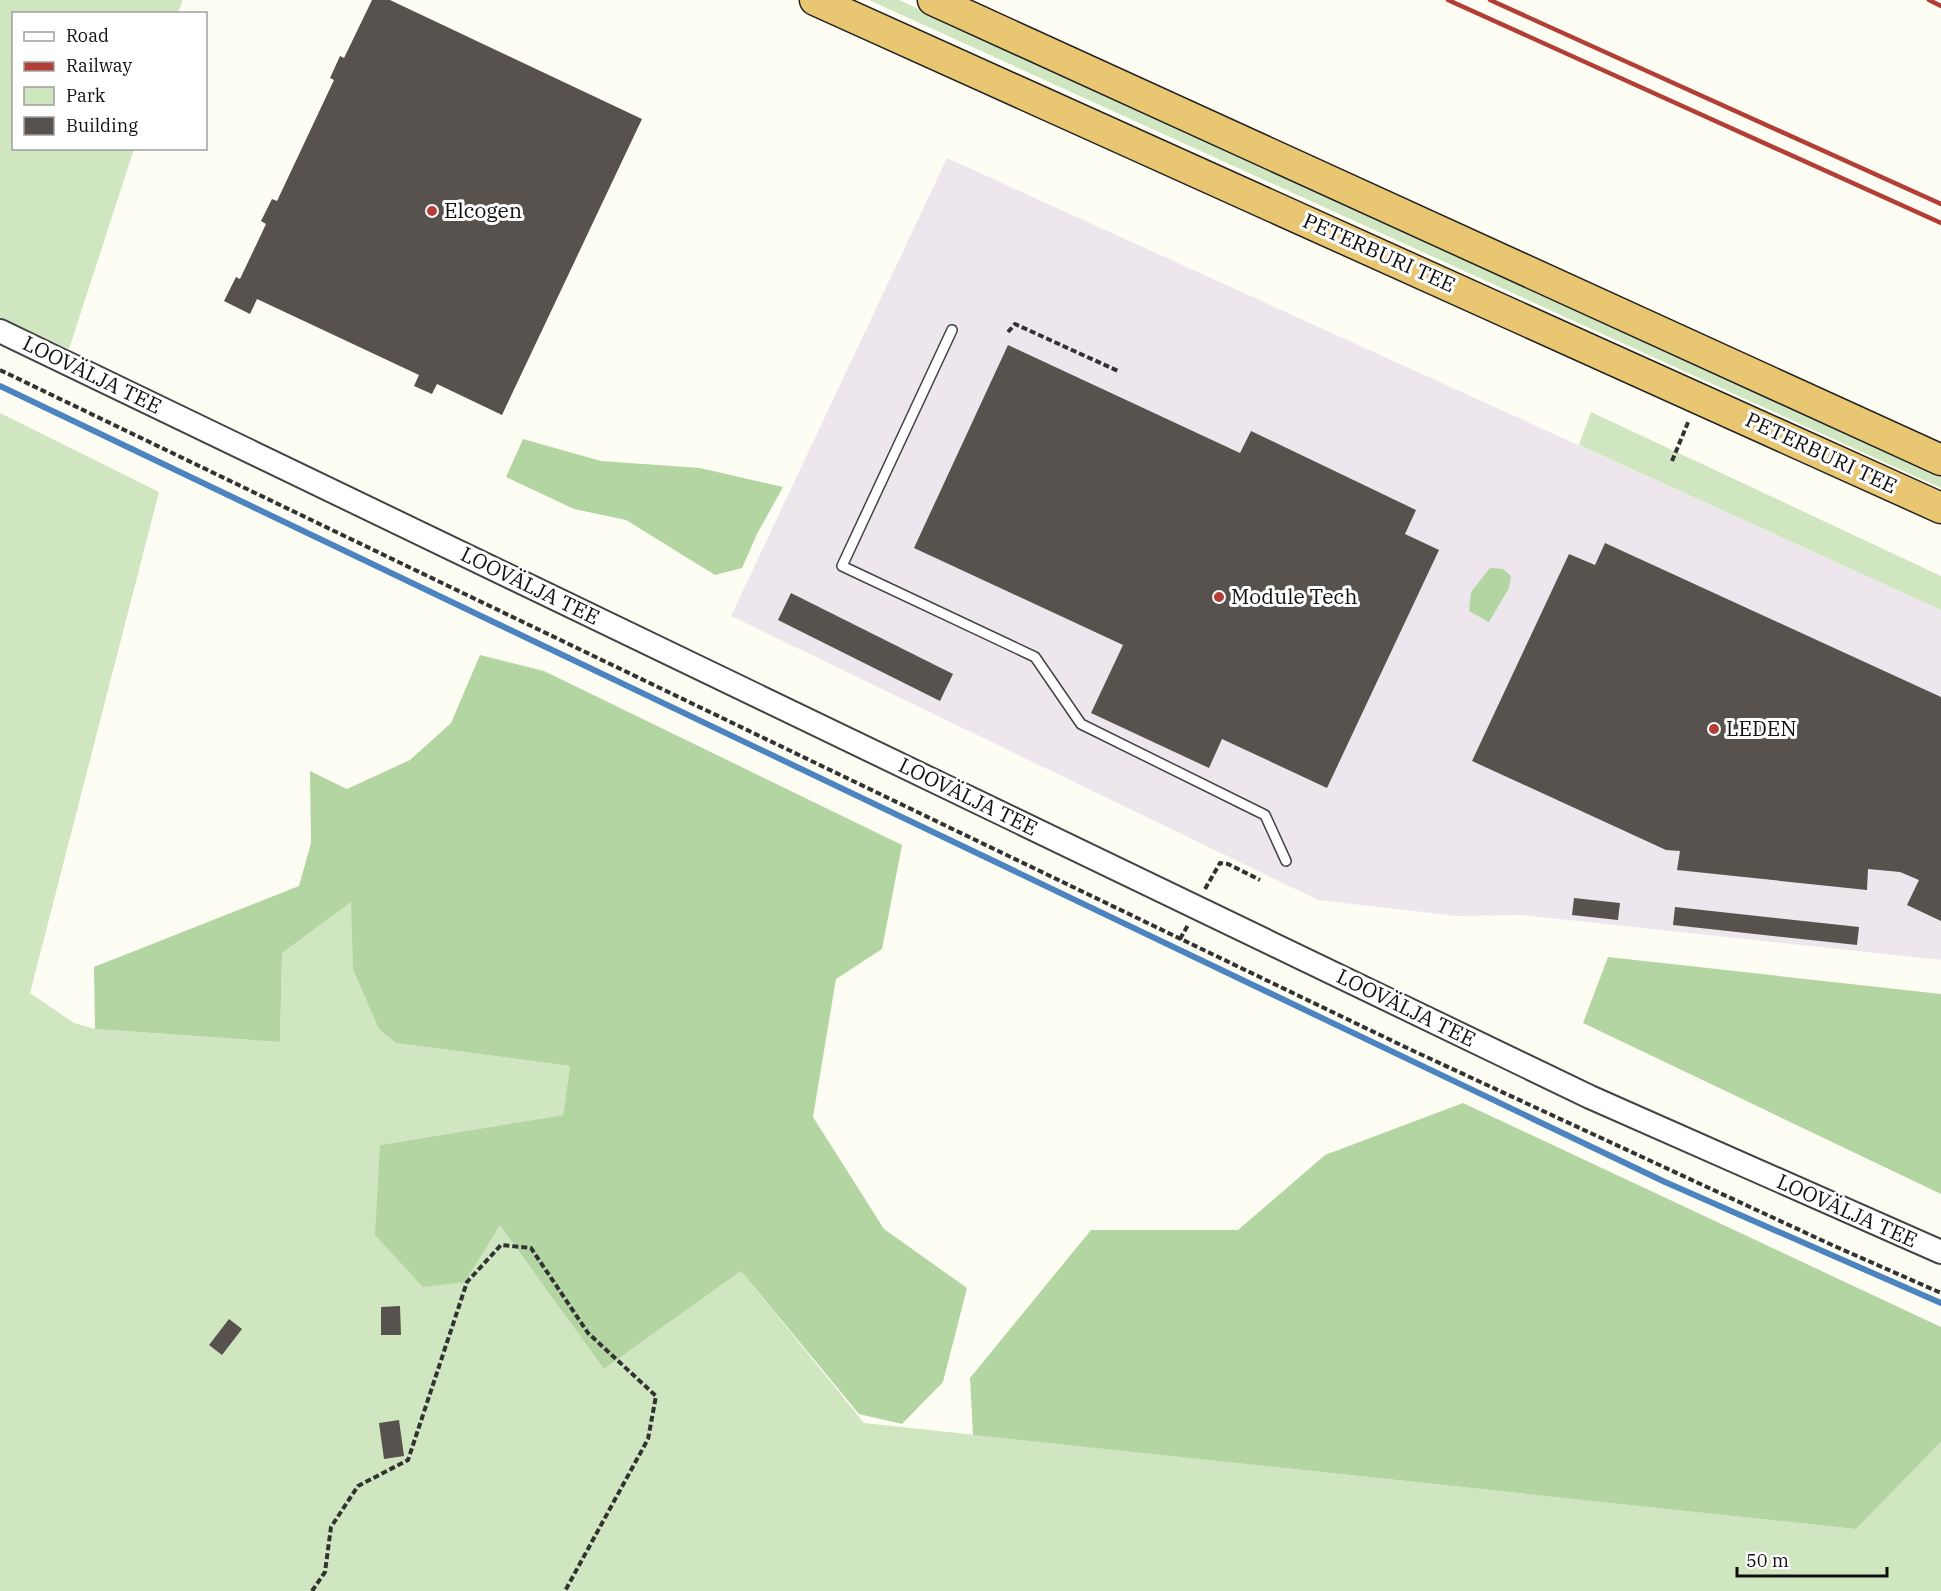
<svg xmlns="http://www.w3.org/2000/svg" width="1941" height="1591" font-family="'IBM Plex Serif',serif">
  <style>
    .industrial { fill: #ede6ed }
    .green { fill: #cfe6c0 }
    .forest { fill: #b2d5a1 }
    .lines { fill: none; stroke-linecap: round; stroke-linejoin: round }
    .stream { stroke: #4c84bf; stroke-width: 6 }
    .building { fill: #57524d }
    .service-casing { stroke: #434343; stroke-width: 12 }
    .tertiary-casing { stroke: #434343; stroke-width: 26 }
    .trunk-casing { stroke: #212121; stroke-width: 33 }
    .path { stroke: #323232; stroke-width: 4; stroke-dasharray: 6 3; stroke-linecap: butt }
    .service { stroke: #fff; stroke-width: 9 }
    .tertiary { stroke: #fff; stroke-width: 22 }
    .trunk { stroke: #e8c672; stroke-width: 30 }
    .rail { stroke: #b23e36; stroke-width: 4.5 }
    .poi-dot { fill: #b23e36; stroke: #fff; stroke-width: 2 }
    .labels { text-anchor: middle; stroke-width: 6; stroke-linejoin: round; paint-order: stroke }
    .poi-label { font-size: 21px; fill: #101010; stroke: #fff; text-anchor: start }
    .street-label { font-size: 21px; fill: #101010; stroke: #fff }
  </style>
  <rect width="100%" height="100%" fill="#fefdf4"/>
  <path class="industrial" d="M947,158L1941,610V960L1522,915L1457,916L1318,900L731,616Z"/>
  <path class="green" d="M0,0H183L178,13L14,14V148L134,149L69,349L0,317Z
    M869,0H899L1941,475V488Z
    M1591,412L1941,576V610L1579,445Z
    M0,413L159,492L30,993L74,1023L95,1029L280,1042L282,953L352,901L353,969L396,1043L570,1066L563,1115L380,1145L465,1282L500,1224L604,1369L741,1271L864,1423L1856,1529L1941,1442V1591H0Z"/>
  <path class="forest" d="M523,439L601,461L700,468L783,487L757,534L742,568L715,575L626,520L574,509L506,477Z
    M1490,568L1503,569L1511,576L1509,588L1489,622L1469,611L1471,592Z
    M480,655L544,671L902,845L882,949L836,979L813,1117L884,1229L967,1288L943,1382L902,1424L859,1414L741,1271L604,1369L500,1225L465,1282L423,1287L375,1235L380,1145L563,1115L570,1066L396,1043L379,1029L353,969L351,902L282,953L280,1042L95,1029L94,967L299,886L311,843L310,771L347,789L410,760L451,723Z
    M1608,957L1941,994V1194L1583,1023Z
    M1463,1103L1941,1327V1442L1856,1529L973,1435L970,1378L1091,1230H1238L1325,1155Z"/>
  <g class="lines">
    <path class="stream" d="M0,386L1665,1182L1941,1303"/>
  </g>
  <path class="building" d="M372,0H390L642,119L502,415L437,384L432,394L414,386L419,375L257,299L250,314L224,301L236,277L240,279L266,224L261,221L272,199L277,201L334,80L330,78L340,56L344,58Z
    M1008,345L1240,453L1251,431L1416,510L1405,534L1439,550L1327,788L1222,739L1209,768L1091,713L1123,645L914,548Z
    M1605,543L1941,697V921L1907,905L1919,880L1900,872L1868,869L1867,890L1677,870L1680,851L1666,850L1472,761L1569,554L1595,565Z
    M791,593L953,674L940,701L778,620Z
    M1574,898L1620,903L1618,920L1572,915Z
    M1675,907L1859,927L1857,945L1673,925Z
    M400,1306L401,1335H381V1307Z
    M229,1319L242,1329L222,1355L209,1345Z
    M399,1420L404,1456L384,1459L379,1423Z"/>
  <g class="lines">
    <g class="service-casing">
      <path id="service" d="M952,330L842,566L1035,657L1081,724L1265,815L1286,861"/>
    </g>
    <g class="tertiary-casing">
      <path id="tertiary" d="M0,331L1590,1097L1941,1252"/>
    </g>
    <g class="trunk-casing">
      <path id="trunk" d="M815,0L1941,508
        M933,0L1941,460"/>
    </g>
    <path class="path" d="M1008,332L1015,324L1118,371
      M0,370L1405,1047L1832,1245L1941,1293
      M1672,461L1689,420
      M1205,889L1220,863L1228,864L1260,880
      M1180,939L1188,925
      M312,1591L325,1572L331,1527L358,1486L408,1460L467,1282L501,1245L531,1248L588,1333L656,1396L648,1439L565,1591"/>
    <use href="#service" class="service"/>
    <use href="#tertiary" class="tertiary"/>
    <use href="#trunk" class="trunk"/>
    <path class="rail" d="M1448,0L1941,223
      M1490,0L1941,204
      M1929,0L1941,6"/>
  </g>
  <g class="poi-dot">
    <circle cx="432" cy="211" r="6"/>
    <circle cx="1219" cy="597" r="6"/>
    <circle cx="1714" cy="729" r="6"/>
  </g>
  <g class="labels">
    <g class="poi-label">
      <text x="444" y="218">Elcogen</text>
      <text x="1231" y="604">Module Tech</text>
      <text x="1726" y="736">LEDEN</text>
    </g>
    <g class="street-label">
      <text transform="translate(1379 253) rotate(24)" y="7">PETERBURI TEE</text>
      <text transform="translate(92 375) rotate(26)" y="7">LOOVÄLJA TEE</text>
      <text transform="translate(1821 453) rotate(25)" y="7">PETERBURI TEE</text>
      <text transform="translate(530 586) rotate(26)" y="7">LOOVÄLJA TEE</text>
      <text transform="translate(968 797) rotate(26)" y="7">LOOVÄLJA TEE</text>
      <text transform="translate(1406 1008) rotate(26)" y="7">LOOVÄLJA TEE</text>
      <text transform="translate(1847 1211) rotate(24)" y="7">LOOVÄLJA TEE</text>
    </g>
  </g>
  <rect x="12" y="12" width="195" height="138" fill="#ffffff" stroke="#9f9f9f" stroke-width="1.5"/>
  <rect x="24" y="32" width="30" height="9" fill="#ffffff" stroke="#9f9f9f" stroke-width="1.5"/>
  <text x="66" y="42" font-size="18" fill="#101010">Road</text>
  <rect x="24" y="62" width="30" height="9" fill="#b23e36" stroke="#9f9f9f" stroke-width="1.5"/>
  <text x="66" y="72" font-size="18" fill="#101010">Railway</text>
  <rect x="24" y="87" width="30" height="18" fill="#cfe6c0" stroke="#9f9f9f" stroke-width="1.5"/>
  <text x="66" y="102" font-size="18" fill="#101010">Park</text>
  <rect x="24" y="117" width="30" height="18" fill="#57524d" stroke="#9f9f9f" stroke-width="1.5"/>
  <text x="66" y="132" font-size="18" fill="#101010">Building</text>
  <path d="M1737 1567v9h150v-9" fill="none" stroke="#101010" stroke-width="3"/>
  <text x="1746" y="1567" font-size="18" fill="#101010" stroke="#ffffff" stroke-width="4.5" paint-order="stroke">50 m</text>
</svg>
